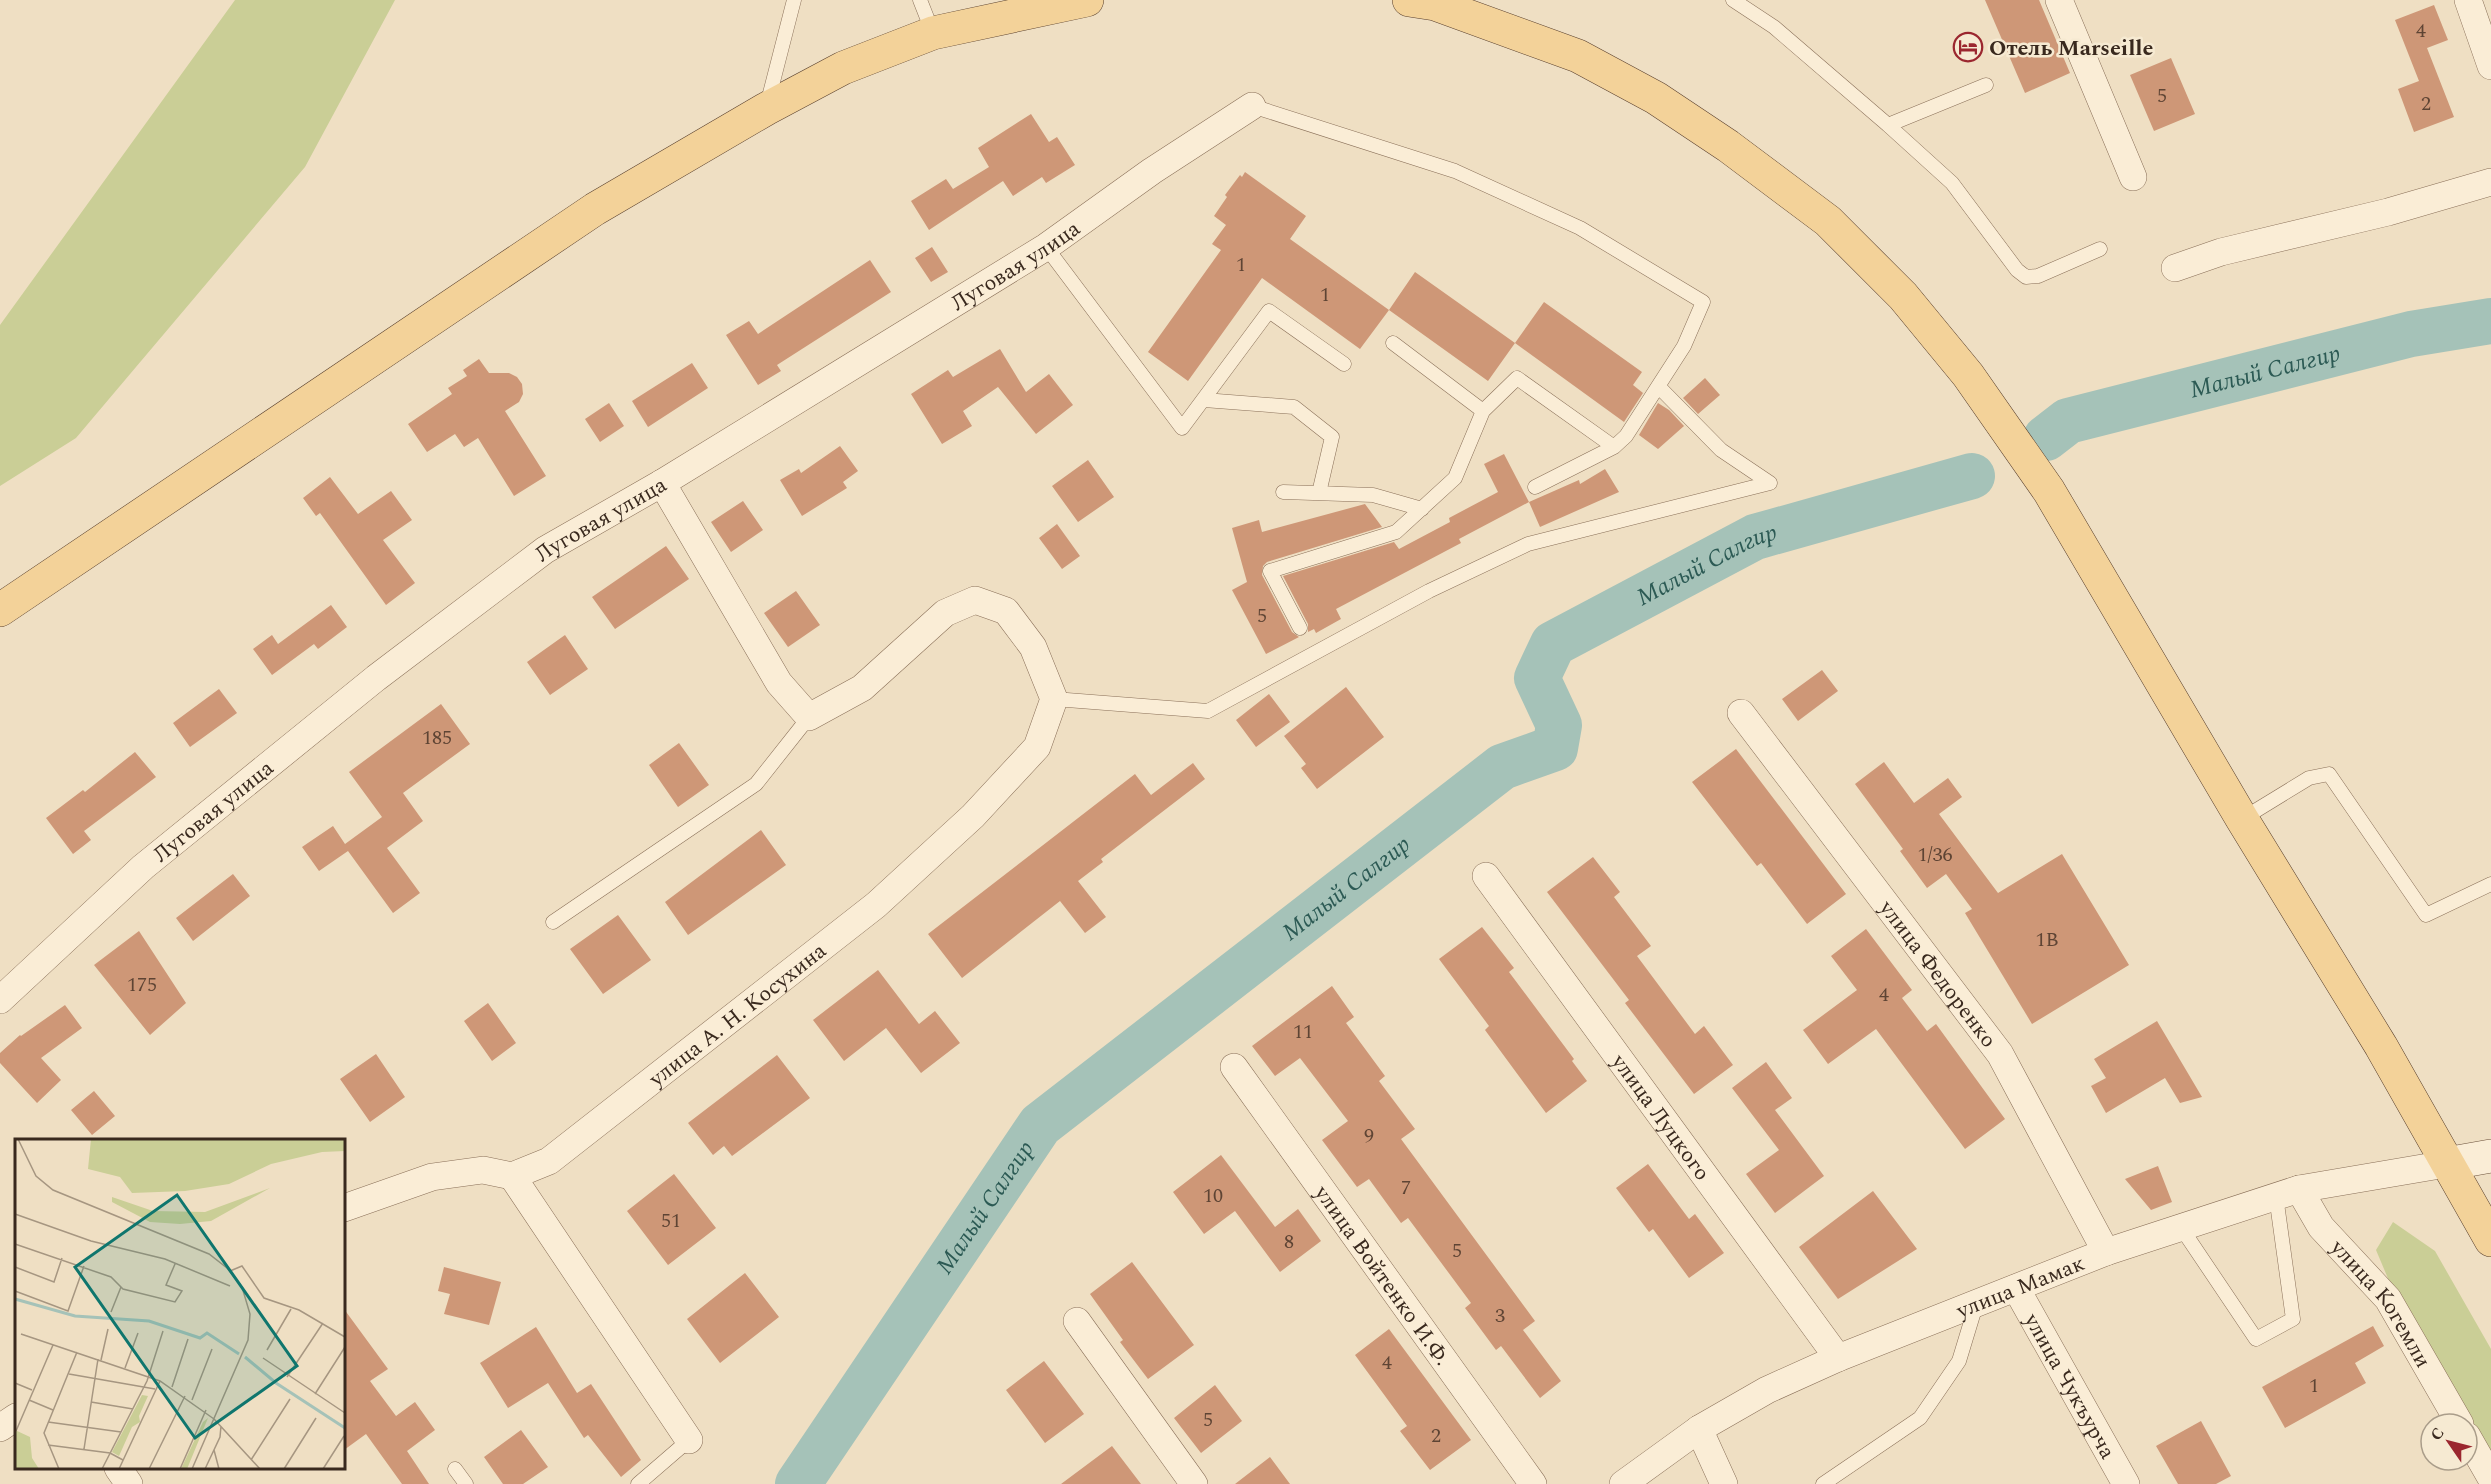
<svg xmlns="http://www.w3.org/2000/svg" width="2491" height="1484" font-family="Spectral,serif">
  <style>
    .green { fill: #cace96 }
    .lines { fill: none; stroke-linecap: round; stroke-linejoin: round }
    .river { stroke: #a5c2b8; stroke-width: 46 }
    .building { fill: #ce9777 }
    .lane-casing { stroke: #8a7059; stroke-width: 15 }
    .street-casing { stroke: #8a7059; stroke-width: 28 }
    .secondary-casing { stroke: #6c513c; stroke-width: 34 }
    .primary-casing { stroke: #583f2d; stroke-width: 34 }
    .lane { stroke: #faedd6; stroke-width: 14 }
    .street { stroke: #faedd6; stroke-width: 27 }
    .secondary { stroke: #faedd6; stroke-width: 33 }
    .primary { stroke: #f3d299; stroke-width: 33 }
    .labels { text-anchor: middle; stroke-width: 5; stroke-linejoin: round; paint-order: stroke }
    .number-label { font-size: 20px; fill: #5e4434 }
    .poi-label { font-size: 22px; font-weight: bold; fill: #39291e; stroke: #f6ead2; text-anchor: start }
    .street-label { font-size: 22px; fill: #39291e; stroke: #f6ead2 }
    .water-label { font-size: 24px; font-style: italic; fill: #2c5a54; stroke: #f6ead2 }
    .inset-river { fill: none; stroke: #a5c2b8; stroke-width: 3 }
    .inset-road { fill: none; stroke: #a69681; stroke-width: 1.5 }
    .view { fill: #0f766e; fill-opacity: 0.15; stroke: #0f766e; stroke-width: 3 }
    .inset-edge { fill: none; stroke: #39291e; stroke-width: 3 }
  </style>
  <rect width="100%" height="100%" fill="#efdfc3"/>
  <path class="green" d="M235,0H395L305,167L76,438L0,486V325Z
    M2393,1222L2435,1251L2491,1349V1460L2395,1295L2376,1250Z"/>
  <g class="lines">
    <g class="river">
      <path id="s1" d="M2046,438L2068,421L2411,334L2491,321"/>
      <path id="s2" d="M798,1484L1040,1125L1502,767L1555,748L1559,725L1537,678L1553,644L1755,537L1972,476"/>
    </g>
  </g>
  <path class="building" d="M1985,0H2039L2070,73L2025,93Z
    M2434,5L2448,40L2427,48L2454,117L2414,132L2398,89L2419,81L2395,20Z
    M2171,58L2195,114L2154,131L2130,75Z
    M1031,114L1049,142L1057,137L1075,165L1046,183L1042,177L1013,196L1003,181L929,230L911,201L946,179L953,189L989,167L978,148Z
    M1245,172L1306,216L1290,239L1389,310L1360,349L1262,278L1188,381L1148,352L1221,250L1212,244L1226,225L1214,216L1227,197L1225,195L1240,175L1242,177Z
    M932,247L948,272L931,282L915,258Z
    M870,260L891,292L777,365L781,371L758,385L726,335L749,321L758,334Z
    M1415,272L1515,343L1488,381L1389,310Z
    M1544,302L1642,372L1633,385L1643,393L1624,422L1515,343Z
    M1000,349L1026,392L1049,374L1073,405L1036,434L998,387L963,411L972,426L942,444L911,394L948,370L953,377Z
    M479,359L489,373H509L517,377L522,384L523,394L519,402L505,411L546,476L514,496L478,438L464,447L455,434L427,452L408,424L452,394L448,388L467,376L463,370Z
    M692,363L708,388L648,427L632,401Z
    M1705,378L1720,395L1698,414L1683,398Z
    M609,403L624,426L600,442L585,419Z
    M1658,403L1669,410L1684,426L1658,449L1639,435Z
    M840,446L858,471L843,482L847,488L802,516L780,480L799,469L801,473Z
    M1504,454L1529,502L1459,539L1461,543L1336,609L1341,619L1316,633L1314,629L1308,632V624L1283,576L1394,542L1399,549L1450,522L1449,518L1498,492L1484,464Z
    M1088,460L1114,497L1078,522L1052,486Z
    M1605,469L1619,492L1540,527L1529,502L1579,480L1580,484Z
    M330,477L358,514L391,491L412,520L383,540L415,583L386,605L320,513L316,516L303,498Z
    M743,501L763,530L731,552L711,522Z
    M1365,504L1382,527L1267,562L1263,566L1262,575L1292,632L1299,637L1266,654L1232,590L1247,582L1232,528L1259,520L1262,532Z
    M1057,524L1080,556L1062,569L1039,538Z
    M666,546L689,579L615,629L592,597Z
    M796,591L820,625L788,647L764,613Z
    M331,605L347,627L318,649L314,644L272,675L253,649L272,635L278,644Z
    M565,635L588,669L550,695L527,662Z
    M1822,670L1838,691L1798,721L1782,699Z
    M1346,687L1384,737L1317,789L1301,768L1306,764L1284,736Z
    M219,689L237,713L190,747L173,723Z
    M1269,694L1290,722L1256,747L1236,720Z
    M441,704L470,744L403,793L423,821L387,848L420,893L393,913L348,851L319,871L302,847L333,826L345,844L382,817L349,772Z
    M679,743L709,785L678,807L649,765Z
    M1736,749L1846,894L1807,924L1761,863L1757,866L1692,782Z
    M135,752L156,777L84,831L91,840L73,854L46,818L83,790L85,792Z
    M1884,762L1914,803L1948,778L1962,797L1939,814L1998,893L2062,854L2129,965L2032,1024L1965,913L1972,909L1946,874L1927,888L1900,851L1903,849L1855,784Z
    M1193,763L1205,779L1101,859L1103,862L1078,881L1106,917L1085,933L1060,901L962,978L928,934L1135,774L1151,795Z
    M761,830L786,865L688,935L665,902Z
    M1593,857L1620,892L1614,897L1651,946L1637,956L1695,1034L1704,1026L1733,1065L1694,1094L1625,1003L1629,1000L1547,892Z
    M233,874L250,896L193,941L176,918Z
    M618,915L651,960L603,994L570,949Z
    M1482,927L1514,968L1509,972L1574,1059L1572,1061L1587,1081L1546,1113L1485,1030L1489,1026L1439,959Z
    M1866,929L1912,990L1902,998L1927,1031L1936,1024L2005,1119L1965,1149L1876,1029L1828,1064L1803,1030L1857,990L1831,956Z
    M139,931L186,1003L150,1035L94,965Z
    M878,970L919,1024L935,1011L960,1043L921,1073L886,1028L844,1061L813,1020Z
    M1332,986L1354,1017L1346,1023L1385,1076L1379,1081L1415,1129L1401,1139L1535,1321L1523,1330L1561,1381L1540,1398L1501,1346L1496,1350L1465,1308L1471,1303L1408,1218L1401,1223L1369,1179L1357,1187L1322,1140L1348,1121L1300,1058L1275,1076L1252,1046Z
    M488,1003L516,1043L492,1061L464,1021Z
    M65,1005L82,1028L41,1058L61,1080L37,1103L0,1063V1053L20,1035L21,1036Z
    M2157,1021L2202,1097L2180,1103L2165,1078L2106,1113L2091,1086L2106,1078L2094,1059Z
    M376,1054L405,1097L370,1122L340,1079Z
    M777,1055L810,1098L732,1156L724,1146L713,1155L688,1123Z
    M1766,1062L1792,1098L1775,1110L1824,1176L1775,1213L1746,1174L1779,1150L1732,1088Z
    M94,1091L115,1116L92,1135L71,1110Z
    M1221,1155L1275,1227L1298,1209L1321,1241L1280,1272L1235,1211L1204,1234L1173,1192Z
    M1648,1164L1689,1219L1695,1214L1724,1253L1689,1278L1653,1229L1649,1232L1616,1188Z
    M2158,1166L2172,1202L2151,1210L2125,1179Z
    M674,1174L716,1228L668,1265L627,1211Z
    M1873,1191L1917,1249L1838,1299L1799,1247Z
    M1132,1262L1194,1345L1148,1379L1120,1342L1123,1340L1090,1294Z
    M444,1267L501,1282L489,1325L444,1314L450,1294L438,1291Z
    M745,1273L779,1317L720,1363L687,1319Z
    M344,1309L388,1369L370,1381L396,1416L415,1402L435,1430L407,1451L429,1484H402L366,1434L344,1450Z
    M2373,1326L2384,1346L2355,1363L2366,1383L2285,1428L2262,1387Z
    M536,1327L577,1393L591,1384L641,1460L621,1477L588,1435L584,1438L548,1383L508,1408L480,1363Z
    M1389,1329L1471,1440L1430,1470L1400,1431L1407,1426L1355,1355Z
    M1044,1361L1084,1414L1045,1443L1006,1390Z
    M1215,1385L1242,1421L1201,1453L1174,1418Z
    M2201,1421L2231,1476L2216,1484H2178L2156,1446Z
    M521,1430L548,1467L523,1484H503L484,1457Z
    M1112,1446L1141,1484H1061Z
    M1270,1457L1290,1484H1235Z"/>
  <g class="lines">
    <g class="lane-casing">
      <path id="lane" d="M920,0L933,33
        M1733,0L1774,27L1888,125L1952,183L2017,270L2026,277L2038,276L2100,249
        M767,105L794,0
        M1252,106L1455,171L1580,228L1703,302L1684,346L1626,436L1614,447L1535,487
        M1888,125L1986,85
        M1046,247L1182,428L1269,311L1344,364
        M1393,343L1483,411
        M1659,387L1721,450L1770,483
        M1204,400L1294,407L1332,437L1319,493
        M1283,492L1373,495L1422,509
        M1300,628L1270,571L1396,532L1455,478L1483,411L1517,378L1614,447
        M1054,699L1208,711L1429,591L1528,544L1770,483
        M2242,819L2309,778L2329,774L2426,915L2491,884
        M553,922L756,784L809,717
        M2180,1226L2256,1339L2293,1319L2276,1196
        M455,1469L466,1484
        M638,1484L689,1440
        M1823,1484L1920,1418L1959,1361L1976,1305"/>
    </g>
    <g class="street-casing">
      <g id="street">
        <path d="M2059,0L2133,177"/>
        <path d="M2468,0L2491,66"/>
        <path d="M2175,268L2221,252L2388,212L2491,182"/>
        <path id="s3" d="M1741,713L2000,1054L2106,1252"/>
        <path id="s4" d="M1486,876L1838,1358"/>
        <path id="s5" d="M0,1000L143,867L376,678L545,550L662,483L1046,247L1152,171L1252,106"/>
        <path id="s6" d="M1234,1067L1533,1484"/>
        <path d="M512,1176L689,1440"/>
        <path id="s7" d="M2299,1189L2321,1227L2388,1299L2460,1424"/>
        <path id="s8" d="M344,1208L432,1177L483,1170L512,1176L549,1161L876,905L973,816L1037,747L1054,699L1033,647L1006,611L975,600L945,613L862,688L809,717L779,683L662,483"/>
        <path id="s9" d="M2016,1288L2126,1484"/>
        <path d="M1077,1321L1194,1484"/>
        <path d="M0,1428L16,1417"/>
        <path d="M1699,1429L1724,1484"/>
        <path d="M2467,1436L2491,1478"/>
        <path d="M118,1468L129,1484"/>
        <path id="s10" d="M1623,1484L1699,1429L1767,1390L1838,1358L2106,1252L2299,1189L2446,1164"/>
      </g>
    </g>
    <g class="secondary-casing">
      <path id="secondary" d="M2446,1164L2491,1156"/>
    </g>
    <g class="primary-casing">
      <path id="primary" d="M1409,0L1435,4L1578,56L1656,98L1728,146L1828,221L1903,296L1968,375L2049,491L2242,819L2381,1046L2491,1240
        M0,610L595,209L766,109L843,68L933,33L1087,0"/>
    </g>
    <use href="#lane" class="lane"/>
    <use href="#street" class="street"/>
    <use href="#secondary" class="secondary"/>
    <use href="#primary" class="primary"/>
  </g>
  <defs>
    <g id="hotel-ring" transform="scale(1.5)"><circle r="9.5" fill="#f6ead2" stroke="#9b272f" stroke-width="1.5"/><path d="M-6-4.5h1.5V1H6V5H4.5V3h-9V5H-6ZM-4 0a1.8 1.8 0 1 1 3.6 0ZM.5 0V-2.5h3Q6-2.5 6 0Z" fill="#9b272f"/></g>
  </defs>
  <g fill-rule="evenodd">
    <use href="#hotel-ring" x="1968" y="47"/>
  </g>
  <g class="labels">
    <g class="number-label">
      <text x="2421" y="37">4</text>
      <text x="2162" y="102">5</text>
      <text x="2426" y="110">2</text>
      <text x="1241" y="271">1</text>
      <text x="1325" y="301">1</text>
      <text x="1262" y="622">5</text>
      <text x="437" y="744">185</text>
      <text x="1935" y="861">1/36</text>
      <text x="2047" y="946">1В</text>
      <text x="142" y="991">175</text>
      <text x="1884" y="1001">4</text>
      <text x="1303" y="1038">11</text>
      <text x="1369" y="1142">9</text>
      <text x="1406" y="1194">7</text>
      <text x="1213" y="1202">10</text>
      <text x="671" y="1227">51</text>
      <text x="1289" y="1248">8</text>
      <text x="1457" y="1257">5</text>
      <text x="1500" y="1322">3</text>
      <text x="1387" y="1369">4</text>
      <text x="2314" y="1392">1</text>
      <text x="1208" y="1426">5</text>
      <text x="1436" y="1442">2</text>
    </g>
    <g class="poi-label">
      <text x="1989" y="55">Отель Marseille</text>
    </g>
    <g class="street-label">
      <text dy="8" stroke="none"><textPath href="#s5" startOffset="1257">Луговая улица</textPath></text>
      <text dy="8" stroke="none"><textPath href="#s5" startOffset="771">Луговая улица</textPath></text>
      <text dy="8" stroke="none"><textPath href="#s5" startOffset="285">Луговая улица</textPath></text>
      <text dy="8" stroke="none"><textPath href="#s3" startOffset="327">улица Федоренко</textPath></text>
      <text dy="8" stroke="none"><textPath href="#s8" startOffset="453">улица А. Н. Косухина</textPath></text>
      <text dy="8" stroke="none"><textPath href="#s4" startOffset="298">улица Луцкого</textPath></text>
      <text dy="8" stroke="none"><textPath href="#s6" startOffset="256">улица Войтенко И.Ф.</textPath></text>
      <text dy="8" stroke="none"><textPath href="#s10" startOffset="446">улица Мамак</textPath></text>
      <text dy="8" stroke="none"><textPath href="#s7" startOffset="142">улица Когемли</textPath></text>
      <text dy="8" stroke="none"><textPath href="#s9" startOffset="112">улица Чукъурча</textPath></text>
    </g>
    <g class="water-label">
      <text dy="8" stroke="none"><textPath href="#s1" startOffset="231">Малый Салгир</textPath></text>
      <text dy="8" stroke="none"><textPath href="#s2" startOffset="1360">Малый Салгир</textPath></text>
      <text dy="8" stroke="none"><textPath href="#s2" startOffset="820">Малый Салгир</textPath></text>
      <text dy="8" stroke="none"><textPath href="#s2" startOffset="334">Малый Салгир</textPath></text>
    </g>
  </g>
  <g transform="translate(15 1139)">
    <rect width="330" height="330" fill="#efdfc3"/>
    <path d="M76,0H330V12L307,13L256,25L214,45L170,52L117,54L105,38L73,30ZM255,49L196,82L165,85L135,83L97,63V58L138,72L190,73ZM127,256L133,257L124,277L125,283L117,288L104,317L97,313ZM193,279L172,330H166L188,283ZM0,291L15,298L17,319L24,330H0Z" fill="#cace96"/>
    <path class="inset-river" d="M0,160L60,177L134,182L185,199L192,194L224,215M230,218L261,244L330,289"/>
    <path class="inset-road" d="M3,0L21,37L38,51L194,115L212,129L227,148L235,175L233,201L177,330M0,75L76,102L150,120L215,147M0,105L96,138L108,150L160,163L167,152L151,146L160,125M0,128L39,143L47,119M215,132L227,127L249,159L284,171L330,198M0,152L53,172L69,127M96,173L106,148M6,195L145,242L199,280M252,211L276,170M248,219L330,274M86,221L93,190M110,229L123,194M54,235L140,250M272,238L308,184M0,244L17,251M157,248L173,200M300,255L330,208M14,261L38,271M177,261L197,210M76,263L118,270M199,280L245,330M33,283L106,293M1,292L38,206M33,306L95,314L108,321M69,310L83,220M199,311L204,330M236,321L275,260M44,330L29,294L62,213M87,330L132,242L148,192M104,330L145,242M134,330L170,257M165,330L191,271M190,330L205,298L206,287M269,330L301,279M308,330L329,297"/>
    <path class="view" d="M162,56L282,227L180,299L60,128Z"/>
    <rect width="330" height="330" class="inset-edge"/>
  </g>
  <g transform="translate(2449 1442) rotate(305)"><circle r="28" fill="#f6ead2" stroke="#aa9d8a" stroke-width="1.5"/>
  <path d="M0-4.5L10 22L0 15L-10 22Z" fill="#9b272f"/>
  <text y="-9" font-size="16" font-weight="bold" text-anchor="middle" fill="#39291e">С</text>
  </g>
</svg>
